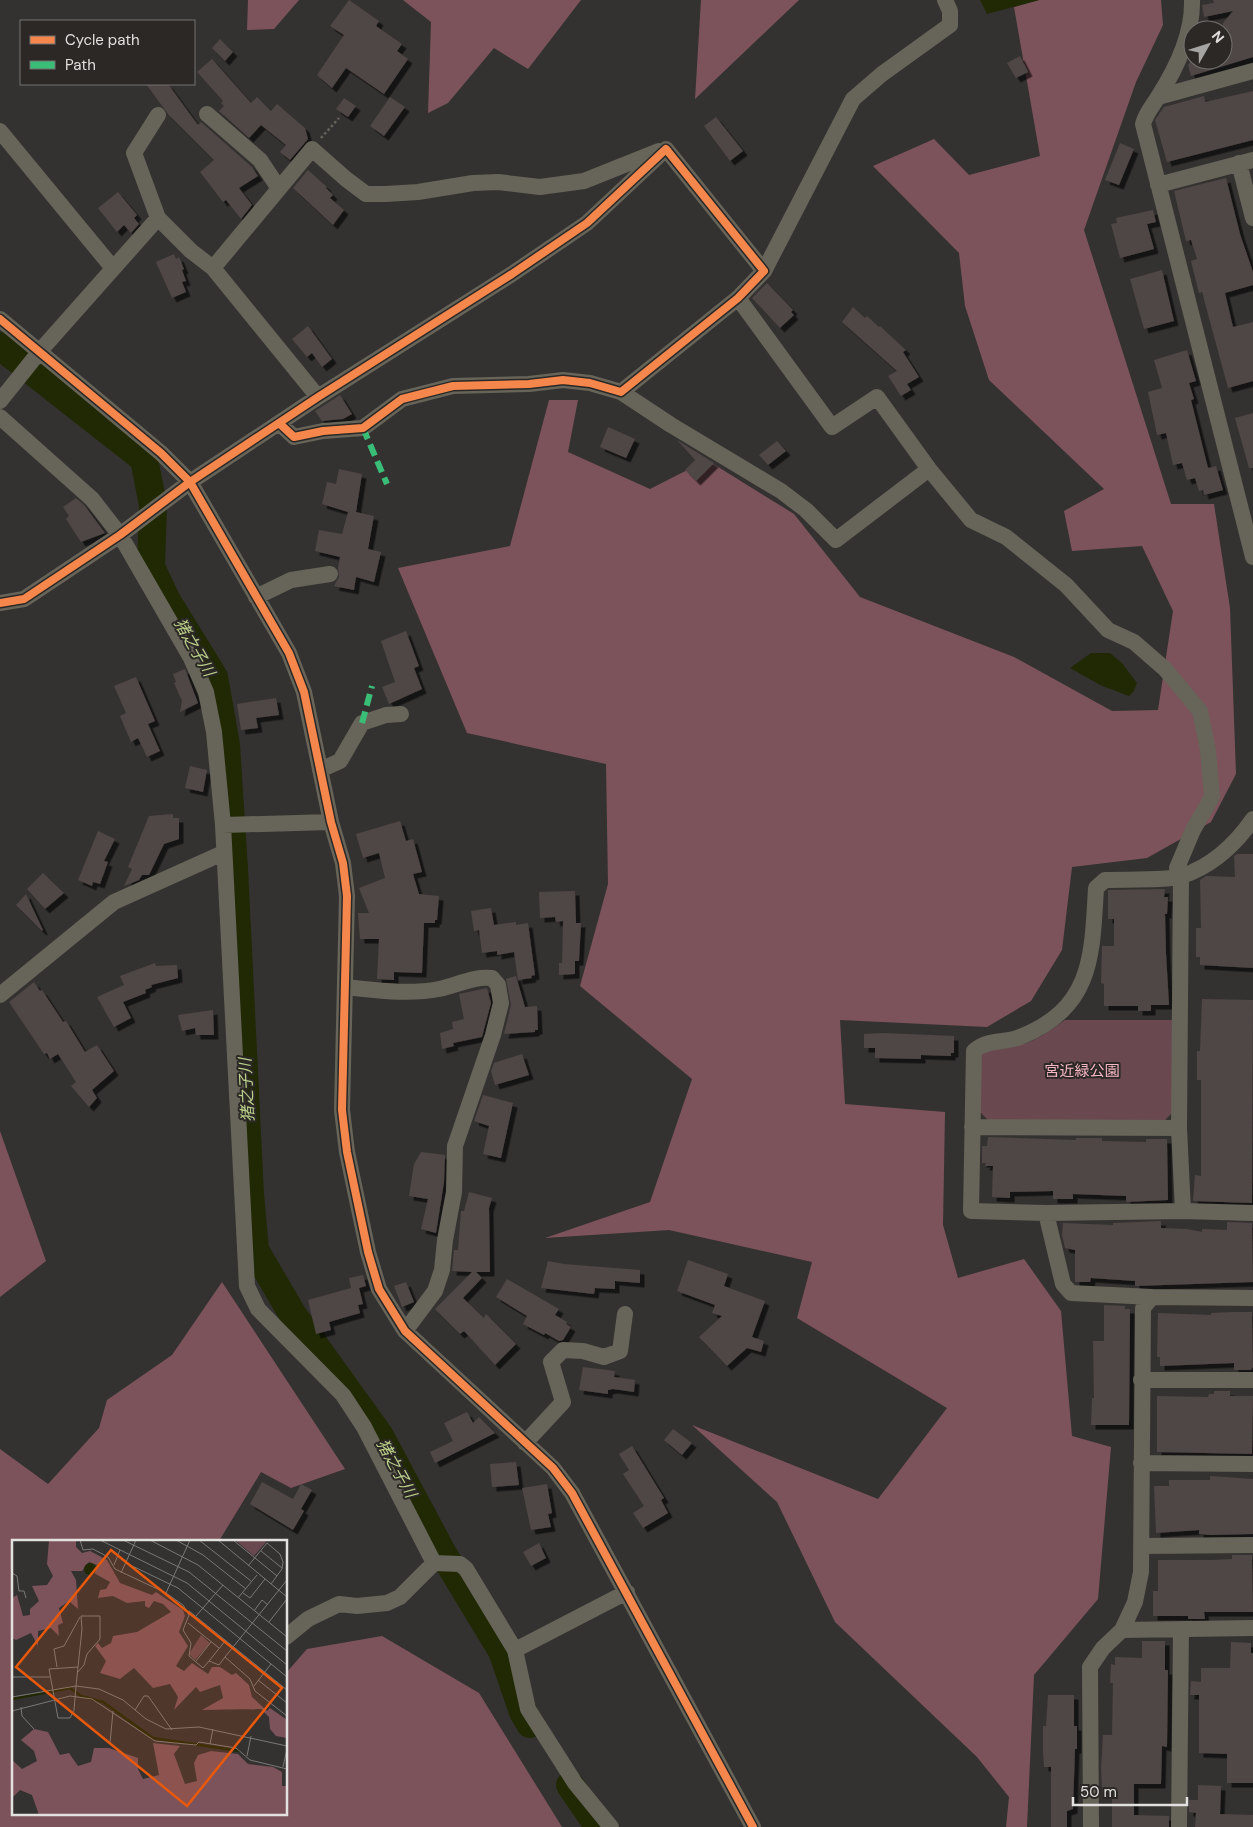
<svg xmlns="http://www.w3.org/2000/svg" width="1253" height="1827" font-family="'DM Sans','Noto Sans JP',sans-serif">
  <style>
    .green { fill: #69494f }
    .forest { fill: #7c535b }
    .water { fill: #202904 }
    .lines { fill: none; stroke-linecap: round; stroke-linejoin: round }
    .river { stroke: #202904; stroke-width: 28 }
    .building { fill: #4f4644; filter: url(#shadow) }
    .path { stroke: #65635b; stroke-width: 2.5; stroke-dasharray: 2.5 2.5; stroke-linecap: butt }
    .minor { stroke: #676459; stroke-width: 16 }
    .quiet { stroke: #3abd76; stroke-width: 6; stroke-dasharray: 12 6; stroke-linecap: butt }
    .cycleway-casing { stroke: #2b2826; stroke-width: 11 }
    .cycleway { stroke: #f5874c; stroke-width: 8 }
    .labels { text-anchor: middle; stroke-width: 4; stroke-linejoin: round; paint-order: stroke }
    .park-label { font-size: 15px; fill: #f7b7c3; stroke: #2b2826 }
    .water-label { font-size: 16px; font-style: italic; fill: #bcd18b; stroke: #2b2826 }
    .inset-river { fill: none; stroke: #202904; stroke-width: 2.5 }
    .inset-road { fill: none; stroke: #7a7877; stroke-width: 1 }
    .view { fill: #e8590c; fill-opacity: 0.15; stroke: #e8590c; stroke-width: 2.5 }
    .inset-edge { fill: none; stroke: #e2e1df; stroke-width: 2.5 }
  </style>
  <defs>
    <filter id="shadow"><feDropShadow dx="4.5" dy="4.5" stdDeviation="0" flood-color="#0009"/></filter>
  </defs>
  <rect width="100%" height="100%" fill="#343231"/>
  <path class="green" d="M1065,1020H1172L1173,1112L1163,1122L988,1120L979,1111L978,1058L989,1048C1027,1047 1035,1041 1065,1020Z"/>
  <path class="forest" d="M248,0H299L274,29L247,30Z
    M403,0H581L528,69L494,48L448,103L428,113L431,22Z
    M701,0H799L695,99Z
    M1039,0H1161L1163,25L1136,82L1084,230L1171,504H1214L1230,608L1236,774L1211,822L1147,858L1072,867L1062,950L1031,1001L987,1027L840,1020L845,1104L945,1112L943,1225L958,1278L1024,1259L1061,1311L1072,1436L1111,1447L1098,1599L1034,1675L1027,1827H1006L1009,1797L977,1757L835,1622L777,1502L692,1425L878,1499L947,1408L797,1318L812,1262L669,1230L545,1238L650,1202L692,1079L580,986L608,884L606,764L467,733L398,568L510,546L549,400H578L568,452L650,489L707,460L794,514L860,597L1014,657L1112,711L1158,710L1173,611L1142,546L1072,551L1064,511L1104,489L989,380L965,306L959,253L873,166L934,139L969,175L1040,156L1014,7Z
    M0,1131L46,1261L0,1297Z
    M222,1282L345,1469L291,1488L261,1472L219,1541H14V1813H286V1673L307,1649L382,1636L479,1693L562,1827H0V1449L48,1484L99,1428L107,1400L172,1355Z"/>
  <path class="water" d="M980,0H1039L987,14Z
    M1091,653H1110L1122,663L1137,683L1134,691L1129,696L1100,685L1070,668Z"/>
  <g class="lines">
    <path class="river" d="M0,346L144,459L153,505L151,567L166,599L214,677L226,745L234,869L250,1194L255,1250L293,1315L380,1436L442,1552L502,1651L523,1712L530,1724
      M570,1785L599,1827"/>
  </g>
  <path class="building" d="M349,0L379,21L376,26L402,44L397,51L408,59L384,94L346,68L332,88L317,75L344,35L330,26Z
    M1213,0H1253V57L1191,76L1188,65L1192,60H1223V23L1233,11L1204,17L1202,5L1214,3Z
    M220,39L233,52L225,61L212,48Z
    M1020,56L1028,72L1016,78L1007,63Z
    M212,59L251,103L257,97L271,111L277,104L305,128L308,139L290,160L280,152L286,145L261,125L249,138L219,111L224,106L221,103L223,101L197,72Z
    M146,84H168L198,125L201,122L252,167L258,176L239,188L252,205L241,219L226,200L223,202L200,172L214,160L168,114Z
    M1253,91V140L1167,162L1155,120L1164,107L1204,96L1205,102Z
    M390,97L405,107L384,136L370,126Z
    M344,98L356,106L348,117L336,109Z
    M716,117L743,151L730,161L704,126Z
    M1120,143L1134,149L1119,185L1105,180Z
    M308,170L327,187L326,188L333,195L330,198L344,210L333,225L293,188Z
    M1226,178L1240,234L1253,272V285L1225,293L1233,327L1253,322V381L1228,388L1202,292L1199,293L1191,261L1197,259L1191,240L1186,241L1174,191Z
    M118,192L137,215L134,218L139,224L131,233L124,225L117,232L98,208Z
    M1153,210L1156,222L1147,224L1154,249L1120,258L1111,224L1117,223L1116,218Z
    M174,254L176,259L179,257L184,269L182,270L186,281L182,282L186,292L172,298L156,262Z
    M1162,270L1174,321L1144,329L1130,279Z
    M767,283L793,310L791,312L794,315L780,328L752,298Z
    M853,307L865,318L867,316L879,327L880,326L906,350L903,352L919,377L907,384L911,390L901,396L888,376L897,371L842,322Z
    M308,326L332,359L322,367L312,353L307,357L292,339Z
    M1187,350L1196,381L1189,383L1194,399L1191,400L1208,468L1216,466L1223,490L1204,495L1203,490L1199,491L1195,478L1187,480L1182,463L1173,465L1166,433L1157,435L1148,392L1162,388L1154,360Z
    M340,395L352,414L343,419L322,421L315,411Z
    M1253,413V468H1249L1235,418Z
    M608,427L635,439L626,458L600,447Z
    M677,440L714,463L696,481L685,470L695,460Z
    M777,441L786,451L768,465L759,455Z
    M339,469L362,474L356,512L374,516L368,549L381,552L374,582L356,577L354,590L334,586L339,577L338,568L340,557L315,551L319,530L342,534L348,512L322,504L327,482L336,484Z
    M76,498L85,506L105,533L81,542L66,519L69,516L63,507Z
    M406,631L419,666L414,668L422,689L389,704L382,687L395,682L381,641Z
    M185,669L198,703L180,712L182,701L174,683L176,682L173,674Z
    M136,677L155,721L148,724L160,751L147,757L138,738L131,742L120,716L126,713L114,686Z
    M276,698L279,715L256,718L258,728L241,730L237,704Z
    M190,766L207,770L203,792L185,788Z
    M173,814V818H179V839L164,844L149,875H142L139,880L124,886L132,869L128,867L149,816Z
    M400,821L406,841L413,839L422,872L413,874L419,894L439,896L437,920H435V923H424L422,973L394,972V980L377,979L379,939H360L358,913H369L359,888L385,878L379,853L363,858L356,834Z
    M98,831L115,839L104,861L108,862L100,884L93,882L92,886L78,880Z
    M1237,854H1253V968L1200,965V957H1196V928H1201L1200,880L1206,876L1235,877L1234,856Z
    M43,873L64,893L45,909L27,889Z
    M1165,889L1164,897H1168L1167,914H1165L1166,953L1169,1005H1151V1011H1138V1006H1104V984L1101,983L1102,946H1114V919H1108V890Z
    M575,891L576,923H581L579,961H575V974L559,975V963H562L563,921L556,922L555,917L540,918L539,892Z
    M26,894L43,930L42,931L16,905Z
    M491,908L494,925L516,922V925L528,923L535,975L531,976L532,978L518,980L514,952L497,955V951L482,953L479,930L474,931L471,911Z
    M155,963L156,966L177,965L178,978L151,985L152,987L145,990L146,993L123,1002L131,1018L114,1027L97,997L124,985L120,976Z
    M516,976L525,1007L537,1006L538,1030H535V1032L504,1034L511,1005L506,979Z
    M34,982L40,991L42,990L63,1022L66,1021L85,1052L97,1045L114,1071L92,1090L97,1098L89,1107L71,1086L76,1082L58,1054L50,1059L47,1053L44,1054L9,1002Z
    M487,988L491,1003L482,1037L453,1043L454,1046L442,1049L440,1033L453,1029L452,1022L464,1019L459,994Z
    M1202,999L1253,1000L1252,1203L1193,1201L1195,1175L1201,1176V1080H1197V1051H1200Z
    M213,1010L214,1035H196L195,1028L182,1031L178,1015Z
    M884,1033L954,1036V1053H951V1056L921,1055V1059L875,1058V1048H864V1034Z
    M522,1054L529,1075L495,1085L491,1071L494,1063Z
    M483,1095L513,1103L501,1158L483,1154L489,1126L474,1121Z
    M988,1137L1076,1140V1138H1102V1141L1146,1142V1139H1167L1168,1200L1126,1202V1196L1073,1194V1199H1053V1191L1010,1192V1198L992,1197L993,1166H985L986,1163H982V1146H987Z
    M421,1152L445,1155L444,1182L436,1233L421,1229L428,1199L409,1196L414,1164Z
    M469,1192L492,1198L489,1208L490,1272H476L482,1278L463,1298L484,1318L486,1314L516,1344L495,1365L464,1331L460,1334L435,1309L472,1272L452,1271L454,1250H458L461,1211H464Z
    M1161,1221V1228L1187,1229L1202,1232V1229L1227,1230V1222L1252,1223L1253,1282L1135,1286V1281L1091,1278L1090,1282H1075V1250L1065,1248L1062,1235L1063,1223L1113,1225V1223Z
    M688,1260L728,1274L724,1286L765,1301L752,1337L764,1341L761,1352L747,1348L727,1366L699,1337L722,1316L712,1313L715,1305L677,1291Z
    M548,1261L564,1264L640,1270V1283L615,1281V1289L595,1288L594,1294L541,1288Z
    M363,1275L366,1286L359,1288L363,1304L358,1305L360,1313L329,1322L331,1330L316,1334L308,1300L351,1288L349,1278Z
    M507,1279L559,1309L555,1315L567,1322L566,1324L571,1327L563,1340L559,1341L545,1333L544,1335L523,1324L527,1316L496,1297Z
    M406,1282L414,1302L402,1307L394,1286Z
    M1104,1305L1125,1306V1309H1130L1129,1425H1091L1092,1398H1094L1093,1341H1104Z
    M1232,1312H1252L1253,1367L1251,1370H1234V1363L1160,1366V1357H1157L1158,1313L1211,1315V1313Z
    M583,1367L615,1371L614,1377L635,1380L634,1392L613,1389L608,1390V1394L579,1390Z
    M1214,1391H1230V1396H1253L1252,1454L1157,1452V1396L1208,1397L1209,1394H1214Z
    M467,1412L473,1423L479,1417L495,1433L435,1463L430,1452L453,1441L444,1423Z
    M673,1429L692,1443L682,1455L664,1440Z
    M632,1446L664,1498L661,1500L668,1513L643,1528L633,1513L644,1506L623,1474L629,1470L619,1454Z
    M516,1462L519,1485L492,1487L490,1464Z
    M1210,1476L1253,1479V1534L1211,1535L1199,1534V1530L1156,1533L1154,1486H1169V1480H1210Z
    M262,1482L293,1499L301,1484L312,1490L301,1509L304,1511L293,1530L250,1504Z
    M547,1484L552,1513L548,1514L551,1527L531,1530L522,1488Z
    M539,1543L546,1558L531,1566L523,1552Z
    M1232,1555H1252L1253,1612H1204L1205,1619H1188V1616H1153V1591H1158V1560H1212L1232,1559Z
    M1142,1641H1165V1670H1168L1167,1747L1162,1746L1161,1784H1134V1815L1169,1816V1827H1112V1788L1102,1789L1101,1769L1103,1735H1112L1113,1683H1110L1111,1664L1115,1665V1657L1142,1658Z
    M1231,1642L1251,1643V1653H1253V1783H1227V1754L1199,1753V1695H1190L1191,1681L1201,1682V1668H1230Z
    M1048,1695H1074V1726H1077V1749H1075L1073,1809L1067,1811V1827H1051V1767H1044L1043,1753V1726H1046Z
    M1198,1785L1221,1786L1220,1814L1253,1815V1827H1195L1196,1813L1189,1812V1800H1198Z"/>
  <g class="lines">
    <path class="path" d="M321,138L339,118"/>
    <path class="minor" d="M1192,0C1193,34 1176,69 1158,97C1152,107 1146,113 1143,124L1253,557
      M1158,97L1253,71
      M207,114L260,160L278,187
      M158,115L134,153L158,218L191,251L213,268L318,397
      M0,131L112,267
      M1239,163L1253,218
      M1158,185L1253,160
      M213,268L312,149L346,179L366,194H386L418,192L473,183L498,182L540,187L584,181L659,151
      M738,298L832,427L877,397L929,469L971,520L1006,537L1066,585L1108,630L1134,642L1165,669L1200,711L1208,750L1212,797L1193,830L1177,868L1181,877L1179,1128L1183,1211
      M0,319L161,453L190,482L289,653L304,692L331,822L343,863L347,896L342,1110L347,1152L368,1252L379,1289L405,1331L553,1468L572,1493L753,1827
      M621,392L738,298L764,271L853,99L882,74L950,25V11L945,0
      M0,401L40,351L158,218
      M0,417L92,499L120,535L191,658L206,692L214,732L223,825L247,1286L258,1309L343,1395L364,1427L434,1563L460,1564L466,1569L515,1650L528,1709L575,1783L611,1827
      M279,423L294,437L323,431L363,428L402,399L453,386L529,384L563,380L590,383L621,392L671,425L781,491L806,510L836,540L929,469
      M256,597L291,580L330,574
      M0,603L24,599L120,535L190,482L318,397L512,274L587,223L666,149L764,271
      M320,770L340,761L362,723L386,715L401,714
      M223,825L331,822
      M345,987C376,990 408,995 439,989C458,985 473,976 492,978L498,985L501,1003L493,1035L455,1146L454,1192L445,1240L442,1270L435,1291L405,1331
      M0,995L114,902L223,853
      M972,1127L1179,1128
      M1046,1213L1183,1211L1253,1213
      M1152,1297L1071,1293L1063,1284L1046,1213L971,1211L974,1051C989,1038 1002,1044 1020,1037C1093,1008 1092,956 1096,888L1105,880C1122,879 1169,881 1182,876C1212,866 1235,845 1253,819
      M1141,1380H1253
      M525,1443L563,1402L551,1362L563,1350L583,1351L604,1357L620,1351L625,1314
      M1141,1463L1253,1464
      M1142,1546L1253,1545
      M1122,1630L1253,1628
      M286,1637L308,1619L339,1604L357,1606L387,1603L400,1597L434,1563
      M515,1650L627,1592
      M1091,1827L1090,1667L1103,1648L1122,1630L1135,1602L1141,1572L1143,1308L1152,1297L1253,1298
      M1179,1827L1181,1630"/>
    <path class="quiet" d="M363,428L387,484
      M362,723L372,686"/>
    <g class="cycleway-casing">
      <path id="cycleway" d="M0,319L161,453L190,482L289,653L304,692L331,822L343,863L347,896L342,1110L347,1152L368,1252L379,1289L405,1331L553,1468L572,1493L753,1827
        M0,603L24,599L120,535L190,482L318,397L512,274L587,223L666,149L764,271L738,298L621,392L590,383L563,380L529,384L453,386L402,399L363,428L323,431L294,437L279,423"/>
    </g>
    <use href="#cycleway" class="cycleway"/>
  </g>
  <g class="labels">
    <g class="park-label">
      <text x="1082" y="1076">宮近緑公園</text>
    </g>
    <g class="water-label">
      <text transform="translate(195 647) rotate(60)" y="6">猪之子川</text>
      <text transform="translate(246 1090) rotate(-93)" y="6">猪之子川</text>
      <text transform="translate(397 1468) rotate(61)" y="6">猪之子川</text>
    </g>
  </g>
  <g transform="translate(12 1540)">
    <rect width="275" height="275" fill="#343231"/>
    <path d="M223,0H252L254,2L242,16ZM189,95L198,103L183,120L177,114Z" fill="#69494f"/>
    <path d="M37,0H64V7L70,13L78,11L95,20L108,43L140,55L144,52L171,70L173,76L167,92L176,106L164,126L172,131L180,123L196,134L200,127H208L220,135L224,133L237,145L240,157L255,171L258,168L275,180V198L264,196L258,189L257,177L249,169L190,170L211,158L208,145L188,152L184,147L162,170L166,157L158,144L141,148L122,128L108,139L88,133L94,121L83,106L86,103L90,108L99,103L101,96L125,92L159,72L151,64L142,61L137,68L133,66V61L115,63L101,56L86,58L88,50L94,49L98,42L82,33L85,25L77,22L70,31H59L64,40L66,69L57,61L47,68L51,83L46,85L47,96L39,88L26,91V106L19,93L4,100L0,98V58L5,55L11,76L18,75V69L27,61L20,46L35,45L41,36L35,24ZM22,189L36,192L48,215L57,213L66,226L79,222L82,208H97L126,218V229L131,239L147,235L141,203L168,206L162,214L173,244L185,241L182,223L186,215L199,211L226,214L236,224L261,227L270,232V246H275V275H27L20,255L8,250L0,258V220L10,229L25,221L22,211L9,200Z" fill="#7c535b"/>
    <path d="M72 29a6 6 0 1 1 12 0a6 6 0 1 1-12 0Z" fill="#202904"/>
    <path class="inset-river" d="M0,159L58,148L69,156L91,162L141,198L228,211"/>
    <path class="inset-road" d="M68,0L71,10L81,9L96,17L103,29L154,53L171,65L177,75L171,90L179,103L177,116L191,128L197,121L207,125L213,117M88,0L175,43L275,125M111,0L177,32L275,111M138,0L186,25L275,97M164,0L191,15L234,49M187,0L239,41M206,0L275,57M221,0L265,36M249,11L270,28M114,23L166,48L275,137M102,25L108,10M236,26L255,3L268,14L271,22L270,29L259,44M0,33L5,36L7,51H12L14,58M109,33L124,0M275,40L213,117L238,139L243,151L275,176M154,53L178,0M231,53L238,58L253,39M226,58L245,35M177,71L275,150M242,71L250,60L256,65M184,76L211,45M257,82L275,59M176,83L207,108M184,121L199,102M197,121L214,100M45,127L42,109L52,106L68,77M65,133L72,125L75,114L88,99V76H69L70,89L64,146L62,170L58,178H46L37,129L66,127M0,137H38M246,140L275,163M242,146L259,124M0,157L64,146L87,149L111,160L134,179L154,189L187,187L275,206M9,167L10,176L22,189M123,170L132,156H136L160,190M0,171L58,156L80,159L143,201L184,205L187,202L224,208L238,220L275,229M98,203L101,171M198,204L201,189M235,216L239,196M271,227L275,209"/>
    <path class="view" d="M99,10L270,148L175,266L4,127Z"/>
    <rect width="275" height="275" class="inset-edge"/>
  </g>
  <rect x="20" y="20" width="175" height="65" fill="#2b2826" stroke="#747270"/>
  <rect x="30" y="36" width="25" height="8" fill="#f5874c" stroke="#747270"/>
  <text x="65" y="45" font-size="15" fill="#e2e1df">Cycle path</text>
  <rect x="30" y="61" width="25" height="8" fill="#3abd76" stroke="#747270"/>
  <text x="65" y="70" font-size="15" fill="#e2e1df">Path</text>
  <g transform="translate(1208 45) rotate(51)"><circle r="24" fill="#2b2826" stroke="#747270"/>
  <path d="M0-4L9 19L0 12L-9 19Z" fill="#a5a4a2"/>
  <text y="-8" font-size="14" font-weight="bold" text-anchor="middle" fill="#e2e1df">N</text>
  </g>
  <path d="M1073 1797v8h114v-8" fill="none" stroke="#e2e1df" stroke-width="2.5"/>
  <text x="1080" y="1797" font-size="15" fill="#e2e1df" stroke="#2b2826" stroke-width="4" paint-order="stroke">50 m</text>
</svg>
